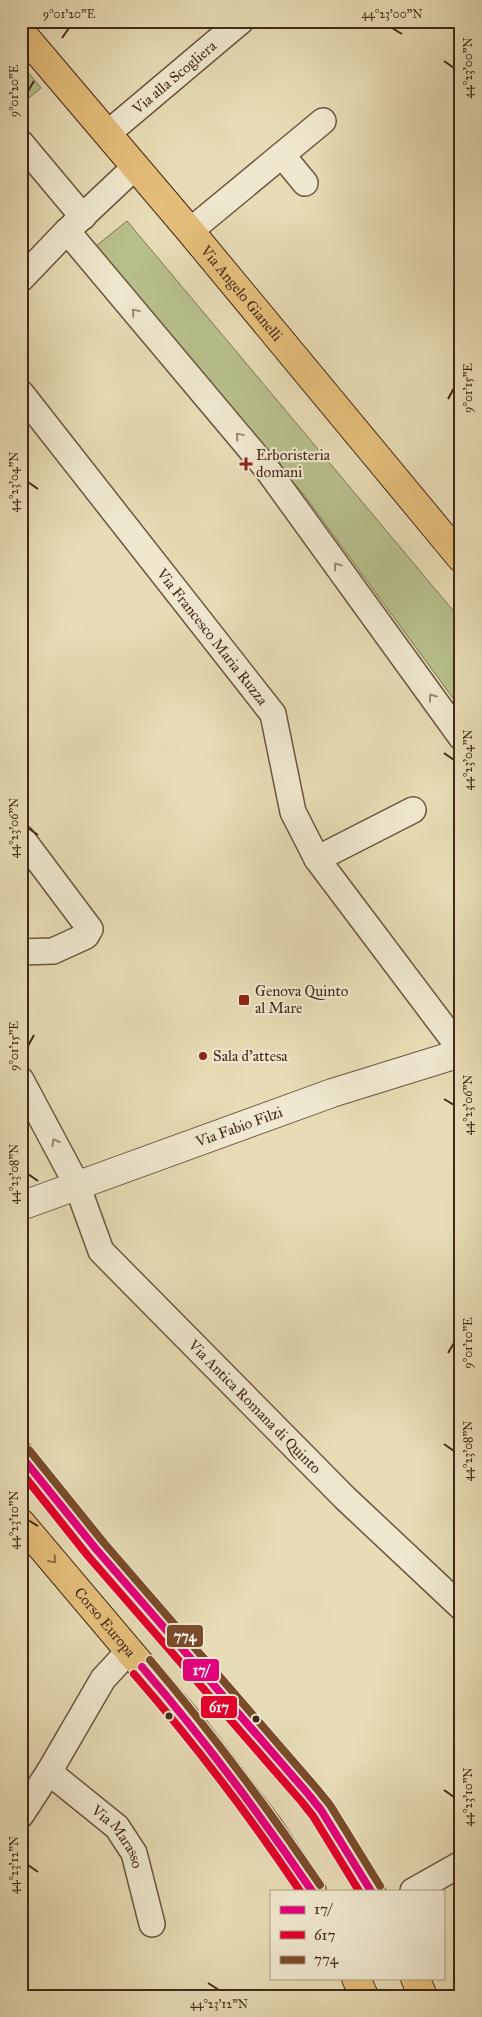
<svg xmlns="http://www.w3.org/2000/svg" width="482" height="2017" font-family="'IM FELL Great Primer',serif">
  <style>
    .green { fill: #b7c08c; stroke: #7e7452 }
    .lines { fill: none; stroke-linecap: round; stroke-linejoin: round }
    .minor-casing { stroke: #6d553f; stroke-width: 28 }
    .tertiary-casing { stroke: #6d553f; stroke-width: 30 }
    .primary-casing { stroke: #442818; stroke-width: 30 }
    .minor { stroke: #efe8cf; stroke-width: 25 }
    .tertiary { stroke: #efe8cf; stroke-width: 28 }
    .primary { stroke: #e4be7a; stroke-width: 28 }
    .bus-1-casing { stroke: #efe8cf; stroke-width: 11 }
    .bus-2-casing { stroke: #efe8cf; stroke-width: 11 }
    .bus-3-casing { stroke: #efe8cf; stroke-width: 11 }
    .bus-1 { stroke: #e5007d; stroke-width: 8 }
    .bus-2 { stroke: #e4002b; stroke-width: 8 }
    .bus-3 { stroke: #7a4b2a; stroke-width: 8 }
    .oneway { stroke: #9a8874 }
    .oneway2 { stroke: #8c6c44 }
    .ticks { fill: none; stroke: #442818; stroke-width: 2 }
    .poi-dot { fill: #8f2418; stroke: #efe8cf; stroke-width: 2 }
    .bus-dot { fill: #442818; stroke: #efe8cf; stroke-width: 2 }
    .labels { text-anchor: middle; stroke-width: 4.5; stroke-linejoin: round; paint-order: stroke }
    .street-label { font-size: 15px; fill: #442818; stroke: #efe8cf }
    .poi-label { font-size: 15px; fill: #442818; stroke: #efe8cf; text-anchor: start }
    .line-badge { stroke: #efe8cf; stroke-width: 2 }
    .badge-label { font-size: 14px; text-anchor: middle; font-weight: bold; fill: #fff }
    .neatline { fill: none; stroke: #442818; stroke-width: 2 }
    .ticks-label { font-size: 12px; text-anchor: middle; fill: #442818 }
  </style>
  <rect width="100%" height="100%" fill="#e7dcb5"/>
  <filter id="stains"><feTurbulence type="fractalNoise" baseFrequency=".004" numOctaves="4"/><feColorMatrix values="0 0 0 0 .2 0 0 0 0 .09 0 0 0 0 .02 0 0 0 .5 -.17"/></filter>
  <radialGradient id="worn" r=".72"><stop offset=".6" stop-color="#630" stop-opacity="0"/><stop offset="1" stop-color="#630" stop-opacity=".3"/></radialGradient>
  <path class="green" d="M21,64L41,88L25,101L21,96Z
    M127,221L461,620V709L304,495L91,250Z"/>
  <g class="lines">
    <g class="minor-casing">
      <g id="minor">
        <path id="s1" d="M107,134L241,21"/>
        <path d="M21,143L83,217"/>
        <path d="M282,155L305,183"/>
        <path d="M67,231L267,469L461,737"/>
        <path d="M190,231L323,121"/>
        <path d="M21,279L67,231L136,166"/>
        <path id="s2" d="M21,393L273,714L293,812L317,859L461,1050"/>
        <path d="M21,837L90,929L86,936L53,951L21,952"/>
        <path d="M317,859L413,810"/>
        <path id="s3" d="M21,1080L77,1185L101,1251L345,1498L461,1607"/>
        <path id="s4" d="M128,1652L103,1679L49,1772L117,1827L134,1853L152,1924"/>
        <path d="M21,1815L49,1772"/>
        <path d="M413,1891L461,1864"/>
      </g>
    </g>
    <g class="tertiary-casing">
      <g id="tertiary">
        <path id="s5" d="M21,1206L332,1093L461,1053"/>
      </g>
    </g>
    <g class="primary-casing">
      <g id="primary">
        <path id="s6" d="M21,32L190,231L461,558"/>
        <path d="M21,1456L96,1549L309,1795L321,1810L371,1891"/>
        <path id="s7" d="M21,1523L191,1724L268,1826L312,1891"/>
        <path d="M356,1978L364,1996"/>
        <path d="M415,1978L423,1996"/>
      </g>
    </g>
    <use href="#minor" class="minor"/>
    <use href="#tertiary" class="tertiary"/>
    <use href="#primary" class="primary"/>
    <g class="bus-1-casing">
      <path id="bus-1" d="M21,1456L96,1549L309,1795L321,1810L371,1891
        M142,1667C203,1738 259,1813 312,1891"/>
    </g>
    <g class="bus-2-casing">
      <path id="bus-2" d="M21,1472L88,1556L301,1801L313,1816L359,1891
        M134,1674C194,1743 249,1815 300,1891"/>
    </g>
    <g class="bus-3-casing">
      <path id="bus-3" d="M29,1450L104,1543L317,1789L330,1805L380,1886
        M150,1660C211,1732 267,1807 320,1885"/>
    </g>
    <use href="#bus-1" class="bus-1"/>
    <use href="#bus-2" class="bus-2"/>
    <use href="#bus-3" class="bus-3"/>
  </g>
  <defs><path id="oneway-chevron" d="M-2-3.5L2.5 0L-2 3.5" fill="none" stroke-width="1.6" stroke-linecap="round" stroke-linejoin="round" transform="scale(1.25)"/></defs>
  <g class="oneway">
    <use href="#oneway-chevron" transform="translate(135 312) rotate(-130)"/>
    <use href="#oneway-chevron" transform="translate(239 436) rotate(-130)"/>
    <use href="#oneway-chevron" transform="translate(337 566) rotate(-126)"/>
    <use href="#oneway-chevron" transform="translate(432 697) rotate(-126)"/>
    <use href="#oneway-chevron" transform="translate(55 1142) rotate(-119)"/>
  </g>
  <use class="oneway2" href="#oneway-chevron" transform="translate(53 1560) rotate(49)"/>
  <path class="ticks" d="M392,28L402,34M62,38L69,28M444,61L454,68M28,91L34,81M448,399L454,388M28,482L38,489M444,753L454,760M28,828L38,835M28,1046L34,1035M444,1099L454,1105M28,1174L38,1181M448,1353L454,1343M444,1444L454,1451M28,1520L38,1526M444,1790L454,1797M28,1865L38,1872M208,1983L219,1990"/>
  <g class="poi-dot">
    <path d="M243.5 456.5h5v5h5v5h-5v5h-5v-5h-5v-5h5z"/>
    <rect x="238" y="994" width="12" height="12" rx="2.5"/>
    <circle cx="203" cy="1056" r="5"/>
  </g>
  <g class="bus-dot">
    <circle cx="169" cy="1716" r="4.5"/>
    <circle cx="256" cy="1719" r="4.5"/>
  </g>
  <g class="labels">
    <g class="street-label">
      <text dy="5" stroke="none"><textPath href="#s1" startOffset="88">Via alla Scogliera</textPath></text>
      <text dy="5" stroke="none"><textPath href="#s6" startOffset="342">Via Angelo Gianelli</textPath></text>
      <text dy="5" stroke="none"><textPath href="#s2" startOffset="310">Via Francesco Maria Ruzza</textPath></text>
      <text dy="5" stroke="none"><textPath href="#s5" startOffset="232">Via Fabio Filzi</textPath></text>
      <text dy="5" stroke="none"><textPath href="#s3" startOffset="408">Via Antica Romana di Quinto</textPath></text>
      <text dy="5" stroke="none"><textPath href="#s7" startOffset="130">Corso Europa</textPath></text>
      <text dy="5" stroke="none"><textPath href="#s4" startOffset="240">Via Marasso</textPath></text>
    </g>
    <g class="poi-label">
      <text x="256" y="460">Erboristeria<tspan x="256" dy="17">domani</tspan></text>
      <text x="255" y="996">Genova Quinto<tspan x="255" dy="17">al Mare</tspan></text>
      <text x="213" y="1061">Sala d'attesa</text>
    </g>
  </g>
  <g class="line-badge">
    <rect x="166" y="1624" width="38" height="24" rx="5" fill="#7a4b2a"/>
    <rect x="182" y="1658" width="38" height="24" rx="5" fill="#e5007d"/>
    <rect x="200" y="1695" width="38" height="24" rx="5" fill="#e4002b"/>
  </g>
  <g class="badge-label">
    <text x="185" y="1641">774</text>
    <text x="201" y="1675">17/</text>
    <text x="219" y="1712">617</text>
  </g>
  <rect width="482" height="2017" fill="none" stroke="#e7dcb5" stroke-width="55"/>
  <rect x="270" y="1890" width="175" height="90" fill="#efe8cf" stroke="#ab9b86"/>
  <rect x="280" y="1906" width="25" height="8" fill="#e5007d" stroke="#ab9b86"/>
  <text x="314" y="1914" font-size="15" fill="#442818">17/</text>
  <rect x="280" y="1931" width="25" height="8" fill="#e4002b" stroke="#ab9b86"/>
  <text x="314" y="1940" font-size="15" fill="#442818">617</text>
  <rect x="280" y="1956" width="25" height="8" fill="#7a4b2a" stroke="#ab9b86"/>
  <text x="314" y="1964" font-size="15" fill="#442818">774</text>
  <rect x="28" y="28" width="426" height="1962" class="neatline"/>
  <g class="ticks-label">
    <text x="69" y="18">9°01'20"E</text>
    <text x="392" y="18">44°23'00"N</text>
    <text transform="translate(468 68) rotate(-90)" y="4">44°23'00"N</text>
    <text transform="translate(14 91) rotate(-90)" y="4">9°01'20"E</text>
    <text transform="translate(468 388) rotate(-90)" y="4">9°01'15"E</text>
    <text transform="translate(14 482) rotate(-90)" y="4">44°23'04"N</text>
    <text transform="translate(468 760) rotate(-90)" y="4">44°23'04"N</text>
    <text transform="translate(14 828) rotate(-90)" y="4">44°23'06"N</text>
    <text transform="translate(14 1046) rotate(-90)" y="4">9°01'15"E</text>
    <text transform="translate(468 1105) rotate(-90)" y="4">44°23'06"N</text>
    <text transform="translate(14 1174) rotate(-90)" y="4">44°23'08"N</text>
    <text transform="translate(468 1343) rotate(-90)" y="4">9°01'10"E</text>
    <text transform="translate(468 1451) rotate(-90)" y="4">44°23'08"N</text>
    <text transform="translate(14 1520) rotate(-90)" y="4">44°23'10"N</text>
    <text transform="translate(468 1797) rotate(-90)" y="4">44°23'10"N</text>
    <text transform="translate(14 1865) rotate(-90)" y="4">44°23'12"N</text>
    <text x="219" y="2008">44°23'12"N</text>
  </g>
  <rect width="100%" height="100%" filter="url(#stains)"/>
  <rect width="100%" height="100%" fill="url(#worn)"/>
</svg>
